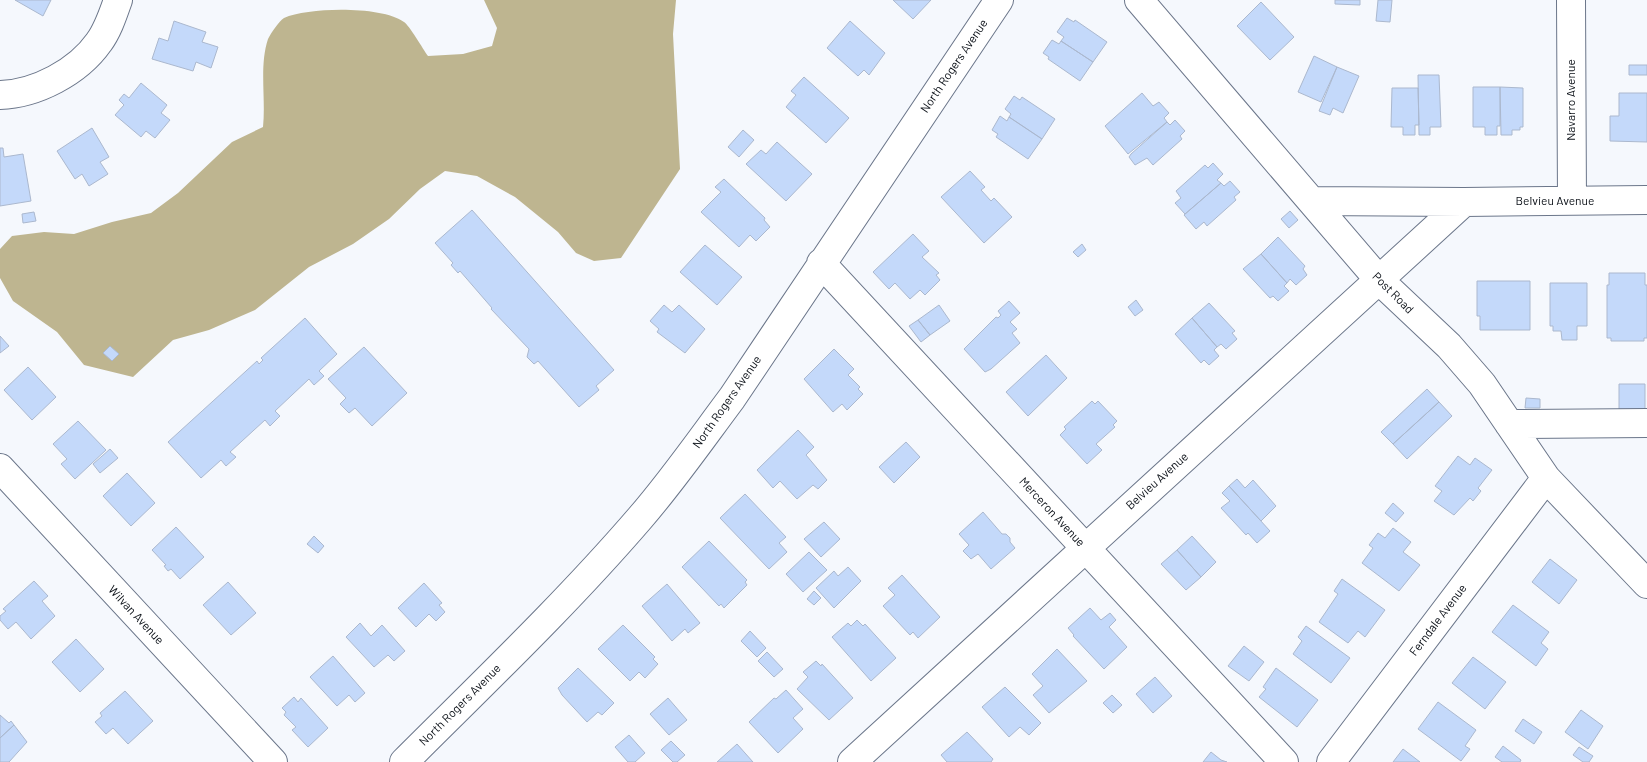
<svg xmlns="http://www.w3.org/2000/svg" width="1647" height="762" font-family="Barlow,sans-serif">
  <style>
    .forest { fill: #beb590 }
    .building { fill: #c4d9fa; stroke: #abb8ce }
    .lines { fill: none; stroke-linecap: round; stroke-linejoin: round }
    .minor-casing { stroke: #6b768a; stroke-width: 30 }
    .minor { stroke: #fff; stroke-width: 28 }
    .labels { text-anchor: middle; stroke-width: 4; stroke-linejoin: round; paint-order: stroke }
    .street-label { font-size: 12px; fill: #0a0f16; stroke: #fff }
  </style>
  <rect width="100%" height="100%" fill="#f5f8fd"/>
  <path class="forest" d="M484,0H676L673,34L680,169L621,258L594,261L576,253L558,232L515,197L477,176L445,171L420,189L389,219L353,244L309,267L255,310L209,330L173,340L133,377L84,365L57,332L13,301L0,278V249L12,236L44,232L74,234L112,222L151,213L178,193L232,142L263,127C266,99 259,66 268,39C271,33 279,21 284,18C309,7 382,6 404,22C409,25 423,49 428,56L463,54L492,46L497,28Z"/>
  <path class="building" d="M15,0H51L43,16Z
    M893,0H931L913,19Z
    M1335,0H1360V5L1335,4Z
    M1378,0H1392L1390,22L1376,21Z
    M1261,2L1294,37L1270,60L1237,26Z
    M1067,18L1074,22L1075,20L1107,42L1093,62L1061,41L1064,37L1057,32Z
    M174,21L206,32L202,42L218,47L211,68L196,62L193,71L152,59L159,38L168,41Z
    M850,21L885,53L869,75L864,70L858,76L827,48Z
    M1052,40L1059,44L1061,41L1093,62L1080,81L1048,59L1049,57L1043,53Z
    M1314,56L1337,67L1321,102L1298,92Z
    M1629,65H1647V75H1629Z
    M1337,67L1359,76L1343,113L1333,108L1330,115L1319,111Z
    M1418,75H1439L1441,127H1430V135H1419Z
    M804,77L849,118L826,143L786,107L796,95L791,91Z
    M141,83L167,105L161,113L170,120L155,138L146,131L141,137L115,115L124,105L119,100L124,94L129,98Z
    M1473,87H1500V126H1497V135H1485V127H1473Z
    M1500,87L1523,88V127H1520V130H1512V135H1501Z
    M1392,88H1418L1419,125H1415V135H1403V127H1391Z
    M1142,93L1153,106L1159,102L1169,113L1164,118L1167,122L1128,154L1105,126Z
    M1619,93H1647V142L1610,141V116H1619Z
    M1014,96L1020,100L1022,97L1055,119L1042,139L1009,117L1011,114L1005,109Z
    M1000,116L1007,121L1009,117L1042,139L1028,159L996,137L998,134L992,130Z
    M1175,120L1185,131L1180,136L1182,139L1153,165L1147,158L1135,165L1129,157L1131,154L1167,122L1170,125Z
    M92,128L109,157L100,162L108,174L89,186L82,174L75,179L57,151Z
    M743,130L754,140L739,157L728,147Z
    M777,142L812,174L786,201L746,164L761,150L766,154Z
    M0,148H3L4,157L23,154L31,201L0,206Z
    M1213,163L1223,174L1217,180L1221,183L1185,214L1175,203L1181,198L1176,191L1205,165L1208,168Z
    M970,171L985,187L981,190L991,201L994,198L1012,217L984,243L941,197Z
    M724,179L765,218L764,220L770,227L756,241L750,235L739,247L701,212L721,192L715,187Z
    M1230,181L1240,192L1234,197L1236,200L1207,226L1204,222L1196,229L1184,215L1221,183L1224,186Z
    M472,210L614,370L596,386L599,390L579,407L538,361L534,364L527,357L529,349L491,309L492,308L460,271L458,273L451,265L453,263L435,243Z
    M1290,211L1298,220L1289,228L1281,219Z
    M34,212L36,221L23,223L22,214Z
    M913,234L929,251L922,257L939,273L936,275L940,280L925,295L920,290L910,299L895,283L889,289L873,272Z
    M1278,237L1305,266L1303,269L1307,275L1296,285L1290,279L1287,283L1261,254Z
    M1082,244L1086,250L1078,257L1073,252Z
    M705,245L742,277L717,305L680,272Z
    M1261,254L1287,283L1284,286L1289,291L1278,301L1273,296L1270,298L1243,269Z
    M1609,273H1645V285H1647V338H1644V341H1611V338H1607V285H1609Z
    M1477,281H1530V330H1480V316H1477Z
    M1550,283H1587V326H1577V340H1562L1561,331H1553V326H1550Z
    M1136,300L1143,310L1135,316L1128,307Z
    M1009,301L1020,313L1010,322L1017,329L1012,333L1020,343L991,369L985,372L964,349L996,317L998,318L1001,315L998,311Z
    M1209,303L1235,331L1232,333L1237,339L1226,349L1221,344L1217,347L1192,318Z
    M664,305L672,312L679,305L705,329L685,353L657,332L659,329L650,321Z
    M939,305L950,321L930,335L918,320Z
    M305,318L337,354L319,371L324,376L314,385L309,379L275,411L280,416L270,426L265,420L230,452L236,457L226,466L221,460L201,478L168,442L257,361L259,364L263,360L261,358Z
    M1192,318L1217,347L1214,350L1219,356L1209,365L1204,360L1201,363L1175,334Z
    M918,320L930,335L921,342L909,326Z
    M0,336L9,346L0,353Z
    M110,346L119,354L112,361L103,353Z
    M364,347L407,393L372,426L355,408L349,413L340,404L346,398L328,379Z
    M834,349L854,369L848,375L860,387L858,389L863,394L847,410L842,404L833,412L804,379Z
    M1046,355L1067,378L1028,416L1006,392Z
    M28,367L56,397L32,420L4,390Z
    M1619,384H1645V409H1619Z
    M1427,389L1439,402L1393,444L1381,432Z
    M1526,398L1540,399V408H1525Z
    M1092,401L1095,404L1098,401L1117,421L1113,425L1115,427L1096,444L1102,450L1087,464L1060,435L1066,429L1064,427Z
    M1439,402L1452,416L1407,459L1393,444Z
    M78,421L106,450L75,479L61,464L67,459L53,444Z
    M798,430L814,447L806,455L827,480L818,489L813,485L797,499L780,481L773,488L757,470Z
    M906,442L920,457L894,483L879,467Z
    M110,449L118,458L100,473L93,464Z
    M1458,456L1470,465L1475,458L1492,470L1478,488L1481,491L1473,501L1470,498L1454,515L1434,501L1442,491L1435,486Z
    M127,473L155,503L131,526L103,496Z
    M1237,479L1245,488L1253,480L1276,506L1261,521L1229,486Z
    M1229,486L1270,531L1257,543L1248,533L1246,535L1221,508L1230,501L1222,493Z
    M745,494L786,537L779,543L787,552L769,569L720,518Z
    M1393,503L1404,513L1396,522L1385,513Z
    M983,512L1002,534H1006L1010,538V542L1015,548L991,569L978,554L971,559L963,551L969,545L959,534Z
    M824,522L840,539L821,557L804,539Z
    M176,527L204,557L180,579L171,569L168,571L164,566L166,565L152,550Z
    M1393,528L1411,542L1403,552L1420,565L1399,591L1362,563L1373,548L1369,545L1378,533L1385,538Z
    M314,536L324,546L318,553L307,544Z
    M1192,536L1216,562L1201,577L1177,550Z
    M709,541L747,580L745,582L747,585L724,608L721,604L719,606L682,567Z
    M1177,550L1201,577L1186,590L1161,564Z
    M809,552L827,570L803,592L786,574Z
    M1550,559L1577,580L1559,604L1532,582Z
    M848,567L861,581L834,608L816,588L834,571L838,576Z
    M902,575L940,617L918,638L913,632L910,635L883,606L895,595L888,588Z
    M1342,579L1385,610L1365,637L1358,631L1348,643L1319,622L1338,594L1334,591Z
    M34,581L48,596L42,601L55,616L31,639L16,622L8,629L0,620V616L6,611L3,609Z
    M228,582L256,613L231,635L203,605Z
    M424,583L442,603L439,605L445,612L436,621L429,614L416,627L398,608Z
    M667,584L700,623L688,633L685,629L672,641L642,606Z
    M814,591L821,598L814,605L807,599Z
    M1513,605L1549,632L1541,643L1548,649L1536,666L1492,632Z
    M1090,608L1101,620L1110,613L1116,620L1109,627L1127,647L1104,669L1073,636L1074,635L1068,628Z
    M857,620L863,626L865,624L896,658L871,681L832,637L848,623L851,626Z
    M360,623L371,636L382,625L405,651L394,661L388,655L374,667L346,637Z
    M623,625L655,657L653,659L658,664L645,678L639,672L630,681L598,649Z
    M1306,626L1350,658L1331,683L1293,654L1302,641L1298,637Z
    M750,631L766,648L757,657L741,641Z
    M76,639L104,669L80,692L52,662Z
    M1244,646L1264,662L1249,681L1228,666Z
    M1057,649L1087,681L1049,713L1033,695L1043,686L1032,674Z
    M767,652L783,669L774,677L758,661Z
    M333,656L365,693L355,702L349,695L337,706L310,677Z
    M1473,657L1506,682L1485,709L1452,683Z
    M816,661L821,666L822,664L853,698L829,720L797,689L808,677L803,672Z
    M578,668L614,703L602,715L598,712L587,722L562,695L558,688Z
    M1276,668L1318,700L1297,727L1259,697L1266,689L1263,687Z
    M1155,677L1172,696L1153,713L1136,694Z
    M1005,687L1041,723L1029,735L1020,727L1009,737L982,707Z
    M786,690L803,709L793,718L803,729L778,753L749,722L774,698L776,699Z
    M125,691L153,721L128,744L113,728L106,734L95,722L102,716L100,713Z
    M1112,695L1122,705L1113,713L1103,703Z
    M294,697L298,702L301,698L328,728L308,747L292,730L296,727L284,715L286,712L282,708Z
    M668,698L687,720L669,735L650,714Z
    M1438,702L1476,730L1465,746L1470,749L1461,761L1418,729Z
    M1581,710L1603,726L1588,749L1565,732Z
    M0,715L9,723L11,721L14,725L0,738Z
    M1523,719L1542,732L1534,744L1515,731Z
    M14,725L27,742L9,762H0V738Z
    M967,732L993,759L991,762H947L941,755Z
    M629,735L645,753L635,762H628L615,747Z
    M671,741L685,755L677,762H673L661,750Z
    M737,744L753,762H717Z
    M1503,746L1521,760L1520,762H1502L1495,757Z
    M1579,747L1593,756L1589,762H1583L1573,755Z
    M1403,749L1420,762H1393Z
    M1211,752L1221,760L1227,762H1203Z"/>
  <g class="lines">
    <g class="minor-casing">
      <path id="minor" d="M1139,0L1379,280L1449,346L1482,384L1546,478L1647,584
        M1571,0L1572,200
        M0,95C36,94 78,72 99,42C108,30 113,14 118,0
        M1313,201L1464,202
        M821,263L1284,762
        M1509,424L1647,423
        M0,468L273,762
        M404,762C484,682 566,604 640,518C673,480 702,438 732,398L999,0
        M852,762L1464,202L1647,200
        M1331,762L1546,478"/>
    </g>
    <use href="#minor" class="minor"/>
  </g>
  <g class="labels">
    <g class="street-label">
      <text transform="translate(954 66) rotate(-56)" y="4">North Rogers Avenue</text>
      <text transform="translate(1571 100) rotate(-90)" y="4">Navarro Avenue</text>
      <text x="1555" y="205">Belvieu Avenue</text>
      <text transform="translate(1393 293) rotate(45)" y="4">Post Road</text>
      <text transform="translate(727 402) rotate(-55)" y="4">North Rogers Avenue</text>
      <text transform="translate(1157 481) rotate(-42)" y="4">Belvieu Avenue</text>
      <text transform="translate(1052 512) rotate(47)" y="4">Merceron Avenue</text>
      <text transform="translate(136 615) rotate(47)" y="4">Wilvan Avenue</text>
      <text transform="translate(1438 620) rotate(-53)" y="4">Ferndale Avenue</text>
      <text transform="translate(460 705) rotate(-45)" y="4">North Rogers Avenue</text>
    </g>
  </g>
</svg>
